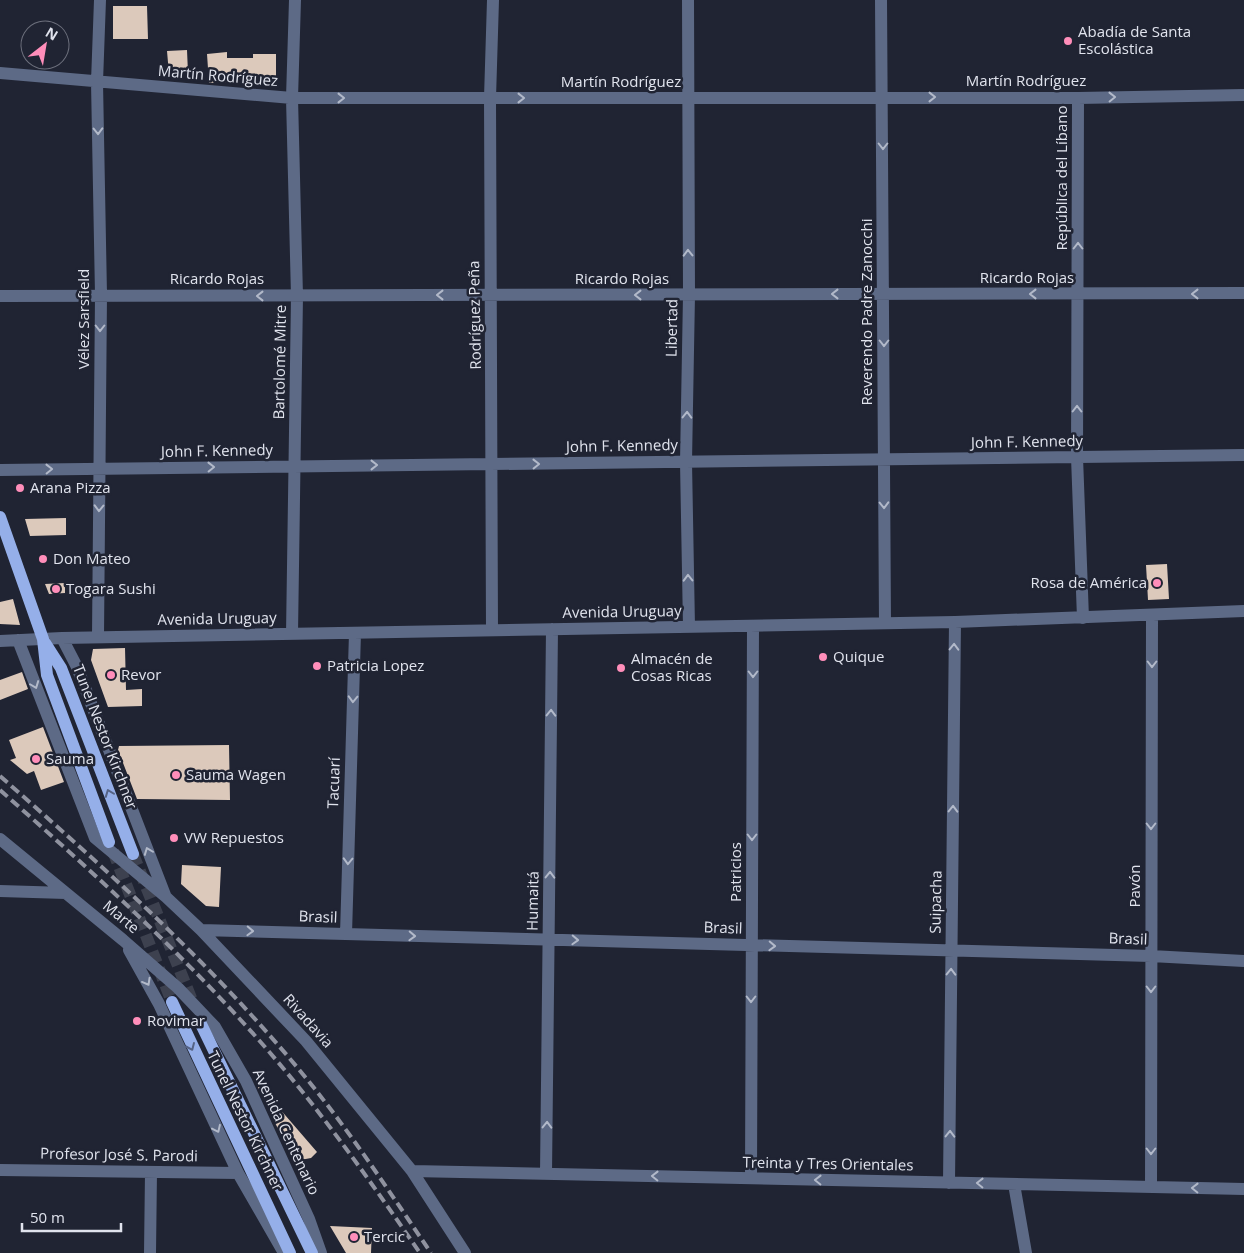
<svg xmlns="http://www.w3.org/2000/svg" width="1244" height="1253" font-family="'Open Sans',sans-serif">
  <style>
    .building { fill: #dcc9bb }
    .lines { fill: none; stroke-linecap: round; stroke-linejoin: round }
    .major-tunnel { stroke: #3d414f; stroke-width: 12; stroke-dasharray: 12 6; stroke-linecap: butt }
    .minor { stroke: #5d6a86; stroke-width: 12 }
    .major { stroke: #95afe9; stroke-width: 12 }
    .rail { stroke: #8f929f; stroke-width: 4; stroke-dasharray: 10 5; stroke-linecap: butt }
    .oneway { stroke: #b2b9c9 }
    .oneway2 { stroke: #556385 }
    .poi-dot { fill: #ff8eba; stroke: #202433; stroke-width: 2 }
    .labels { text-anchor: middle; stroke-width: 5; stroke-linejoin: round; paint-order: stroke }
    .poi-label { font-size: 15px; fill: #e0e3ed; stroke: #202433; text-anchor: start }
    .street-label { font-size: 15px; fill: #e0e3ed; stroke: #202433 }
  </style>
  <rect width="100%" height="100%" fill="#202433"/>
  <path class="building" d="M113,6H147L148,39H113Z
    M187,50L188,73L169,74L167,51Z
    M227,52V58H253V54H276V82H252V79L229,78V82L209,83L207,54Z
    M66,518V535L30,536L25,519Z
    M1167,564L1169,599L1148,600L1146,565Z
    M65,583V593L49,594L45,584Z
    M13,599L20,625L0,624V602Z
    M125,648L126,690L142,689V706L108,707L91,660L93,649Z
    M22,672L28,689L0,700V680Z
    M43,727L64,782L41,790L34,771L27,774L10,760L16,758L9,740Z
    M229,745L230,800L137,799L118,750L119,746Z
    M182,865L221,867L219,907L206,906L181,884Z
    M260,1086L317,1152L311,1158L295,1161L293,1157L292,1158L258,1087Z
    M330,1226L372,1228L371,1253H346Z"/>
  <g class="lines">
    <path class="major-tunnel" d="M113,851L172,1002
      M133,854L193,1003"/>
    <path class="minor" d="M688,0L689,295L686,462L689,627
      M881,0L885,623
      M0,73L292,98H1078L1244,95
      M1078,98L1077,457L1083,618
      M0,296L1244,293
      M0,470L1244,455
      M492,630L490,98L493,0
      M292,634L297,296L292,98L295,0
      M98,637L101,295L97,82L100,0
      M62,638L77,667L165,895
      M18,640L95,838L166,897L201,930L306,1041L412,1171L465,1253
      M0,641L62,638L955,622L1244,611
      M0,839L123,940L178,988L215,1027L246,1081L309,1219L321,1253
      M0,891L66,893
      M201,930L1151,956L1244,961
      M346,934L355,633
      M129,950L159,1004L238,1173L284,1253
      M0,1170L238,1173
      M412,1171L1244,1189
      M546,1174L552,629
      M751,1178L753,626
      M949,1183L955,622
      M1014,1184L1026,1253
      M1151,1187L1152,615
      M150,1253L151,1172"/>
    <path class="major" d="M0,517L43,639L47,675L109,842
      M45,643L61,668L133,854
      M172,1002L290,1253
      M200,1022L312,1253"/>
    <path class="rail" d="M0,776C108,871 215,967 306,1078C351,1133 391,1194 431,1253
      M0,790C86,866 171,943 248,1028C312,1098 366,1175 420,1253"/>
  </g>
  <defs><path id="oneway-chevron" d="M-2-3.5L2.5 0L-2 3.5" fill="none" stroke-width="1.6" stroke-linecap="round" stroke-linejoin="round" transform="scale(1.25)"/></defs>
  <g class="oneway">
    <use href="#oneway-chevron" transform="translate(932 97)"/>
    <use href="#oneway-chevron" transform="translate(1112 97) rotate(-1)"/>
    <use href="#oneway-chevron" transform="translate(341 98)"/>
    <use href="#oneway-chevron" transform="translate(521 98)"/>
    <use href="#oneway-chevron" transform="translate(98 131) rotate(89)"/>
    <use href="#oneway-chevron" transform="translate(883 146) rotate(90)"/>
    <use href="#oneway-chevron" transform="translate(1078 246) rotate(-90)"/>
    <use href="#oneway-chevron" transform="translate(688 253) rotate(-91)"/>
    <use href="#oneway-chevron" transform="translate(835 294) rotate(180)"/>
    <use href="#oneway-chevron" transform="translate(1033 294) rotate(-180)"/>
    <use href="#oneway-chevron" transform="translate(1195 294) rotate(180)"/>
    <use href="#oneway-chevron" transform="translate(440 295) rotate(180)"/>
    <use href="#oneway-chevron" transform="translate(638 295) rotate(-180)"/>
    <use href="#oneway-chevron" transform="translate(260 296) rotate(-180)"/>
    <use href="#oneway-chevron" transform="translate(100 328) rotate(90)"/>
    <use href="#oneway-chevron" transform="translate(884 343) rotate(90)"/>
    <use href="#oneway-chevron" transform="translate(1077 409) rotate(-90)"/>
    <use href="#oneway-chevron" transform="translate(687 415) rotate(-89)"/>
    <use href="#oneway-chevron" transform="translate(536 464) rotate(-1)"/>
    <use href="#oneway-chevron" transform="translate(374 465)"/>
    <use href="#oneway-chevron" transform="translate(211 467) rotate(-1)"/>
    <use href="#oneway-chevron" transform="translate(49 469) rotate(-1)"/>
    <use href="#oneway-chevron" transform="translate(884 505) rotate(89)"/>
    <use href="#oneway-chevron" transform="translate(99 508) rotate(91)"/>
    <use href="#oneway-chevron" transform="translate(688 578) rotate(-91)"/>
    <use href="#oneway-chevron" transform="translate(954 647) rotate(-89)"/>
    <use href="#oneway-chevron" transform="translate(1152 664) rotate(90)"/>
    <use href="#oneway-chevron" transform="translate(753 674) rotate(90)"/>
    <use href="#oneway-chevron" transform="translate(35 685) rotate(69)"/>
    <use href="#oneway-chevron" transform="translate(353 699) rotate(92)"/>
    <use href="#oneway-chevron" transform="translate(551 713) rotate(-89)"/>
    <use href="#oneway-chevron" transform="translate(953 809) rotate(-89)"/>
    <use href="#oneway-chevron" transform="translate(1151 826) rotate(90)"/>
    <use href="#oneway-chevron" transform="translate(752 837) rotate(90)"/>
    <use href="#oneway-chevron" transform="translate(148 851) rotate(-111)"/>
    <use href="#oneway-chevron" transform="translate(348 861) rotate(92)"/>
    <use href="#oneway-chevron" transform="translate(550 875) rotate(-89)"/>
    <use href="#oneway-chevron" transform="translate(250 931) rotate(2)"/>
    <use href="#oneway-chevron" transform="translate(412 936) rotate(2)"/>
    <use href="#oneway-chevron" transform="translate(575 940) rotate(2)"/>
    <use href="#oneway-chevron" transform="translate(772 946) rotate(2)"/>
    <use href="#oneway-chevron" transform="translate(951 972) rotate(-89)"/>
    <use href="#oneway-chevron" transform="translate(147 982) rotate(61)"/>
    <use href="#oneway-chevron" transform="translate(1151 989) rotate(90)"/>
    <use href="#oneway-chevron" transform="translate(751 999) rotate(90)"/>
    <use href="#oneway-chevron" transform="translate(547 1125) rotate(-89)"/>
    <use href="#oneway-chevron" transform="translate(217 1129) rotate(65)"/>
    <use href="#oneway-chevron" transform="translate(950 1134) rotate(-89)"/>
    <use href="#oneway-chevron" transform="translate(1151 1151) rotate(90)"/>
    <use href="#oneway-chevron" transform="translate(655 1176) rotate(-179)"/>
    <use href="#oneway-chevron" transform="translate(818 1180) rotate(-179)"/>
    <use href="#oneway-chevron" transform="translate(980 1183) rotate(-179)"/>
    <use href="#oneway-chevron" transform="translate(1195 1188) rotate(-179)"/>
  </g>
  <g class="oneway2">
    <use href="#oneway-chevron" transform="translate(109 793) rotate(-111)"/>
    <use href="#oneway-chevron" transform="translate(191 1047) rotate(66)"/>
  </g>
  <g class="poi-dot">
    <circle cx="1068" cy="41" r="5"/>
    <circle cx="20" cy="488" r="5"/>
    <circle cx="43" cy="559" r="5"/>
    <circle cx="1157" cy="583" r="5"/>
    <circle cx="56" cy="589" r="5"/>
    <circle cx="823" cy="657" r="5"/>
    <circle cx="317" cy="666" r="5"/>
    <circle cx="621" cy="668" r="5"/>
    <circle cx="111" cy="675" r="5"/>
    <circle cx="36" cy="759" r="5"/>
    <circle cx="176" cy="775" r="5"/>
    <circle cx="174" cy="838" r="5"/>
    <circle cx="137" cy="1021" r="5"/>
    <circle cx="354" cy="1237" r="5"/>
  </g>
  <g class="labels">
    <g class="poi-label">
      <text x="1078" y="37">Abadía de Santa<tspan x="1078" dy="17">Escolástica</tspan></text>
      <text x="30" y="493">Arana Pizza</text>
      <text x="53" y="564">Don Mateo</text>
      <text x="1147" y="588" text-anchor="end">Rosa de América</text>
      <text x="66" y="594">Togara Sushi</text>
      <text x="833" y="662">Quique</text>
      <text x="631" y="664">Almacén de<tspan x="631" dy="17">Cosas Ricas</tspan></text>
      <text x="327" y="671">Patricia Lopez</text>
      <text x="121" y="680">Revor</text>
      <text x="46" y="764">Sauma</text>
      <text x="186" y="780">Sauma Wagen</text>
      <text x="184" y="843">VW Repuestos</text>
      <text x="147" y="1026">Rovimar</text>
      <text x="364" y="1242">Tercic</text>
    </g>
    <g class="street-label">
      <text transform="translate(218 76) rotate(5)" y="5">Martín Rodríguez</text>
      <text x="1026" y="86">Martín Rodríguez</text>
      <text x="621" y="87">Martín Rodríguez</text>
      <text transform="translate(1062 178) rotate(-90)" y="5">República del Líbano</text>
      <text x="1027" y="283">Ricardo Rojas</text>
      <text x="217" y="284">Ricardo Rojas</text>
      <text x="622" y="284">Ricardo Rojas</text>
      <text transform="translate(867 312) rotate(-90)" y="5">Reverendo Padre Zanocchi</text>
      <text transform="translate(475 315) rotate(-91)" y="5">Rodríguez Peña</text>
      <text transform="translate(84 319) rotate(-90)" y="5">Vélez Sarsfield</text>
      <text transform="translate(672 328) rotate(-89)" y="5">Libertad</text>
      <text transform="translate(280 362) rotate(-89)" y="5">Bartolomé Mitre</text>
      <text transform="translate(1027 442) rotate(-1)" y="5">John F. Kennedy</text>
      <text transform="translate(622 446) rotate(-1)" y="5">John F. Kennedy</text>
      <text transform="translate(217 451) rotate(-1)" y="5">John F. Kennedy</text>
      <text transform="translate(622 612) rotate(-1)" y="5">Avenida Uruguay</text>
      <text transform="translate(217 619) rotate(-1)" y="5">Avenida Uruguay</text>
      <text transform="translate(105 737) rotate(69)" y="5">Tunel Nestor Kirchner</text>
      <text transform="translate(334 783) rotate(-88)" y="5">Tacuarí</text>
      <text transform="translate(736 872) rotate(-90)" y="5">Patricios</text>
      <text transform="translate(1135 886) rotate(-90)" y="5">Pavón</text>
      <text transform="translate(533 901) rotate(-89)" y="5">Humaitá</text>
      <text transform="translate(936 902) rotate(-89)" y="5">Suipacha</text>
      <text transform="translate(121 917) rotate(40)" y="5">Marte</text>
      <text transform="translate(318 917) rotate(2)" y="5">Brasil</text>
      <text transform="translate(723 928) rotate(2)" y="5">Brasil</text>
      <text transform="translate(1128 939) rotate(2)" y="5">Brasil</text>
      <text transform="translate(308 1021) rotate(48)" y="5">Rivadavia</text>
      <text transform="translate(245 1121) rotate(64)" y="5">Tunel Nestor Kirchner</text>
      <text transform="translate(286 1132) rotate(65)" y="5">Avenida Centenario</text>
      <text transform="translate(119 1155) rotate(1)" y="5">Profesor José S. Parodi</text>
      <text transform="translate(828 1164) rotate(1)" y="5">Treinta y Tres Orientales</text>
    </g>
  </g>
  <g transform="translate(45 45) rotate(31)"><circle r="24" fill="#202433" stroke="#6d707d"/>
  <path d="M0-4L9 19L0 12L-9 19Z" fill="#ff8eba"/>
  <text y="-8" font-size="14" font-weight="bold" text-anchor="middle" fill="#e0e3ed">N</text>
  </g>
  <path d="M22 1223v8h99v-8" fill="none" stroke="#e0e3ed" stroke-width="2.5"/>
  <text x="30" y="1223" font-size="15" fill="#e0e3ed" stroke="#202433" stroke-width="4" paint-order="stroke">50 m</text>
</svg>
